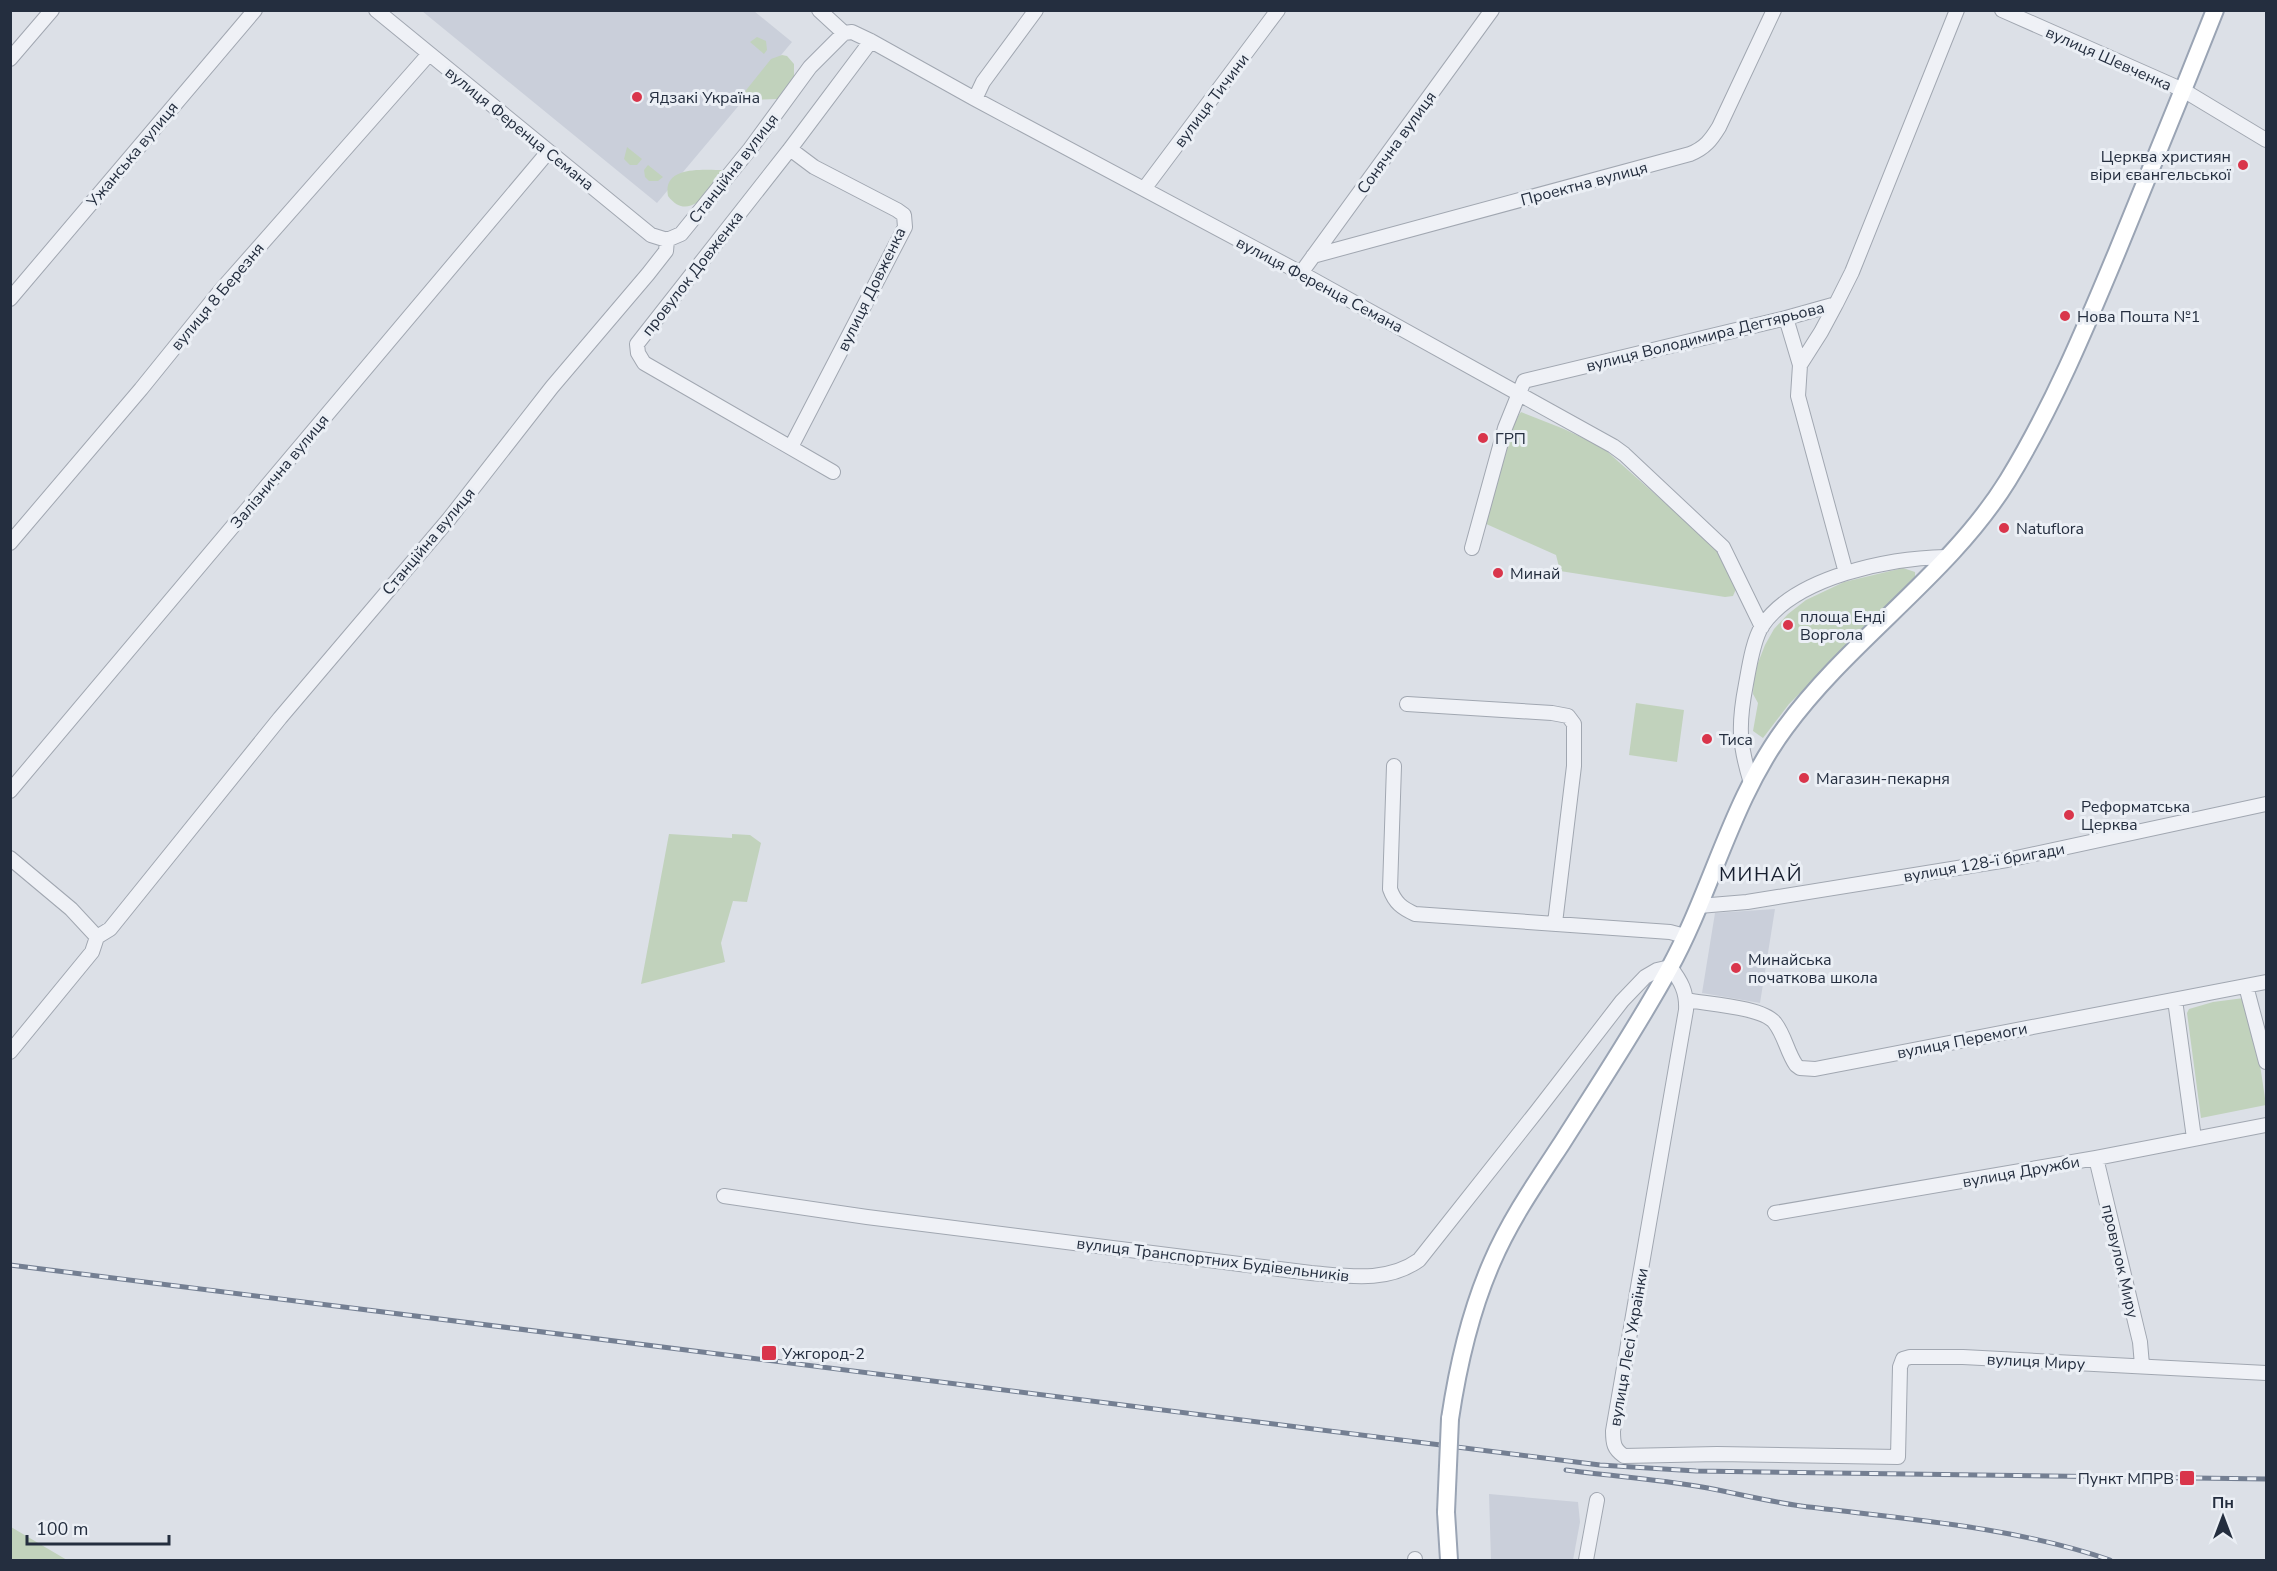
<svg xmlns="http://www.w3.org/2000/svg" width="2277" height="1571" font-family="'Nunito Sans',sans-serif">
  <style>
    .built { fill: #cacfda }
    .green { fill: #c1d2bc }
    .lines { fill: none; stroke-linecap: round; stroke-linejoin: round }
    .minor-casing { stroke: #a1a7b1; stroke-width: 16 }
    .major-casing { stroke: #9aa4b4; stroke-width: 20 }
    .minor { stroke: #eff1f6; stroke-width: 14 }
    .major { stroke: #fff; stroke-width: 16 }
    .rail-casing { stroke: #747f92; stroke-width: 5 }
    .rail { stroke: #ebeff5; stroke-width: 3; stroke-dasharray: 9; stroke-linecap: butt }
    .major-bridge-casing { stroke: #9aa4b4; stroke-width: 20; stroke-linecap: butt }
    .major-bridge { stroke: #fff; stroke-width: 16 }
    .poi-dot { fill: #d9354b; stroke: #ebeff5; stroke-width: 2 }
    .labels { text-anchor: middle; stroke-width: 6; stroke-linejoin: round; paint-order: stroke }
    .street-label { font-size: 16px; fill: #242e3f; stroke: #ebeff5 }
    .poi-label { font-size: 16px; fill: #242e3f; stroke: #ebeff5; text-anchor: start }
    .quarter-label { font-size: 20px; letter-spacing: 1.5px; fill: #171f2f; stroke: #ebeff5 }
  </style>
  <rect width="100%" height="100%" fill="#dce0e7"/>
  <path class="built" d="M422,11H754L792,42L657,203Z
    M1775,909L1760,1003L1702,993L1715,913Z
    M1489,1494L1578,1502L1580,1522L1573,1560H1491Z"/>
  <path class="green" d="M757,37L766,41L767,50L764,54L750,42Z
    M782,55L787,56L794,64V83L779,99L745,100L743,94L771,59Z
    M627,147L642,159L637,165H630L624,159Z
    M648,165L663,177L658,181H649L645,177L644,170Z
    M724,170L726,171C712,187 690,225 668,196C662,165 704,170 724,170Z
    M1521,412L1564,429L1602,447L1718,550L1736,589L1733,596L1725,597L1560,571L1556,555L1484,523L1510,427Z
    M1903,568L1915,572V579L1789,704L1763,738L1753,731L1758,703L1753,694L1754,673L1765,645L1774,629L1788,614L1806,600L1844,582Z
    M1636,703L1684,710L1677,762L1629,755Z
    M669,834L732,838V834L750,835L761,843L747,902L733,901L721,943L725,962L641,984Z
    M2244,998L2259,1058L2266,1105L2201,1118L2187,1013L2189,1009L2213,1002Z
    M10,1527H11L67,1560H11Z"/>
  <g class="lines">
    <g class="minor-casing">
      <path id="minor" d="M376,10L651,235L667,240L681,234L750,149L810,67L844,33
        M819,10L844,33L852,32L871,41L975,99L1301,273L1613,446L1624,454L1723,547L1762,627
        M2002,10L2183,90L2266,140
        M10,59L52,10
        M975,99L983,82L1036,10
        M790,149L814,167L897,210L904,215L905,227L791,447
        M1144,189L1278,10
        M1313,256L1690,154C1705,148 1711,140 1719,127L1774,10
        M1301,273L1492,10
        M10,299L255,10
        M1836,304L1821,332L1800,365L1798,396L1846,573
        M1786,318L1800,365
        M833,472L644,363L638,353L637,344L790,149L871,41
        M10,543L141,389L221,290L429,54
        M1472,548L1505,428L1524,381L1786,318L1836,304L1852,272L1957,10
        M1407,704L1552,713L1568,716L1574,724V766L1555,923
        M1394,766L1390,889C1395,903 1402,908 1415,914L1670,932L1685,936
        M1751,783C1739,744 1738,725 1746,684C1749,668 1753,640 1762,626C1796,576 1890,558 1946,557
        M10,791L548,152
        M10,858L71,909L97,937
        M1699,906L1747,902L2007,860L2266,804
        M2246,986L2266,1062
        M1687,1000C1707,1004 1763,1007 1775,1023C1785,1036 1787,1052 1796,1065L1800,1068L1815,1069L2266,982
        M2175,1000L2194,1138
        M10,1052L92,952L97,937L110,929L280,718L449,519L552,387L648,274L666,251L667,240
        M2096,1158L2140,1342L2142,1365
        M724,1196L867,1217L1311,1273C1348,1276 1387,1283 1419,1260L1537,1111L1622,1001L1645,977L1657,970L1670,967C1681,981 1687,992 1686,1010L1613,1431C1613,1444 1614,1449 1624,1456L1717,1454L1898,1457L1900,1367L1903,1359L1910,1357H1963L2266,1373
        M1775,1213L2096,1158L2266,1125
        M1415,1559V1560
        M1586,1560L1597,1500"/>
    </g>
    <g class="major-casing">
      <path id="major" d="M1450,1419C1458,1365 1470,1312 1492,1262C1510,1220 1537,1181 1562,1143C1598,1086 1636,1029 1669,969C1712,891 1731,801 1785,728C1850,639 1950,574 2008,480C2052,408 2085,329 2117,252C2150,172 2183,91 2215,10
        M1446,1512L1449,1560"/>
    </g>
    <use href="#minor" class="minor"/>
    <use href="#major" class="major"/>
    <g class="rail-casing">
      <path id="rail" d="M10,1265L1600,1465L1696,1471L2266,1479
        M1566,1470C1611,1476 1657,1479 1702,1487C1735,1493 1767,1501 1801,1506C1904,1519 2011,1526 2110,1560"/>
    </g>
    <use href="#rail" class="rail"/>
    <g class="major-bridge-casing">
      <path id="major-bridge" d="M1446,1512L1450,1419"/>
    </g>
    <use href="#major-bridge" class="major-bridge"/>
  </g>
  <g class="poi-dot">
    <circle cx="637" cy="97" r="6"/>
    <circle cx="2243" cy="165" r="6"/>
    <circle cx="2065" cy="316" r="6"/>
    <circle cx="1483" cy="438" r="6"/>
    <circle cx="2004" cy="528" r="6"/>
    <circle cx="1498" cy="573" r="6"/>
    <circle cx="1788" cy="625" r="6"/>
    <circle cx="1707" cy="739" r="6"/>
    <circle cx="1804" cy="778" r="6"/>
    <circle cx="2069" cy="815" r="6"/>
    <circle cx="1736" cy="968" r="6"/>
    <rect x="761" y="1345" width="16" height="16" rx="3"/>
    <rect x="2179" y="1470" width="16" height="16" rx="3"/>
  </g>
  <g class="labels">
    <g class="street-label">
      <text transform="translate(2109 58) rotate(24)" y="6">вулиця Шевченка</text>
      <text transform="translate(1211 100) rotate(-53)" y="6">вулиця Тичини</text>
      <text transform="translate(520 128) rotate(39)" y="6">вулиця Ференца Семана</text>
      <text transform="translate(1396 142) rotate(-54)" y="6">Сонячна вулиця</text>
      <text transform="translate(132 154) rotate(-50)" y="6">Ужанська вулиця</text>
      <text transform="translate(733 168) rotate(-52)" y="6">Станційна вулиця</text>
      <text transform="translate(1584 183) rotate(-15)" y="6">Проектна вулиця</text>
      <text transform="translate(692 273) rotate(-52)" y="6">провулок Довженка</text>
      <text transform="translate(1320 284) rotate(28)" y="6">вулиця Ференца Семана</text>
      <text transform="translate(871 289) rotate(-64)" y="6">вулиця Довженка</text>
      <text transform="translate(217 296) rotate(-50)" y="6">вулиця 8 Березня</text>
      <text transform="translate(1705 336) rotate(-14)" y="6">вулиця Володимира Дегтярьова</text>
      <text transform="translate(279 471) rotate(-50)" y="6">Залізнична вулиця</text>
      <text transform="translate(428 541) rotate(-50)" y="6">Станційна вулиця</text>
      <text transform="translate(1984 862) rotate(-10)" y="6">вулиця 128-ї бригади</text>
      <text transform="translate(1962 1040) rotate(-11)" y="6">вулиця Перемоги</text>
      <text transform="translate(2021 1171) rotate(-10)" y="6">вулиця Дружби</text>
      <text transform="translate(1213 1259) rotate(7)" y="6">вулиця Транспортних Будівельників</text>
      <text transform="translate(2121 1261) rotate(77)" y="6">провулок Миру</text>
      <text transform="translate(1628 1347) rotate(-80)" y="6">вулиця Лесі Українки</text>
      <text transform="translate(2036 1361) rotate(3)" y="6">вулиця Миру</text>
    </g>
    <g class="poi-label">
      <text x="649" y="103">Ядзакі Україна</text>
      <text x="2231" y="162" text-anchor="end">Церква християн<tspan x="2231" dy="18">віри євангельської</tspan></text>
      <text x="2077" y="322">Нова Пошта №1</text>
      <text x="1495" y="444">ГРП</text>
      <text x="2016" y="534">Natuflora</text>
      <text x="1510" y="579">Минай</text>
      <text x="1800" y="622">площа Енді<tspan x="1800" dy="18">Воргола</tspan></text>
      <text x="1719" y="745">Тиса</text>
      <text x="1816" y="784">Магазин-пекарня</text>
      <text x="2081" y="812">Реформатська<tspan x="2081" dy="18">Церква</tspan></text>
      <text x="1748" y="965">Минайська<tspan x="1748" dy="18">початкова школа</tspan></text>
      <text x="782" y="1359">Ужгород-2</text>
      <text x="2174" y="1484" text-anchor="end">Пункт МПРВ</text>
    </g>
    <g class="quarter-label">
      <text x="1761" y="881">МИНАЙ</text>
    </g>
  </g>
  <rect width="2277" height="1571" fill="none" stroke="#242e3f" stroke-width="24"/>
  <g transform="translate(2223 1517)" stroke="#ebeff5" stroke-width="4.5" paint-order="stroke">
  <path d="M0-4.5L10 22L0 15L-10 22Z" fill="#242e3f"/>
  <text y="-9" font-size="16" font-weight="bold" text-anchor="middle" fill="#242e3f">Пн</text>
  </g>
  <path d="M27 1535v9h142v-9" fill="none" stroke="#242e3f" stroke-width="3"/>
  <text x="36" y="1535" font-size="18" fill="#242e3f" stroke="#ebeff5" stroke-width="4.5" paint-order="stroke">100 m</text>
</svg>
